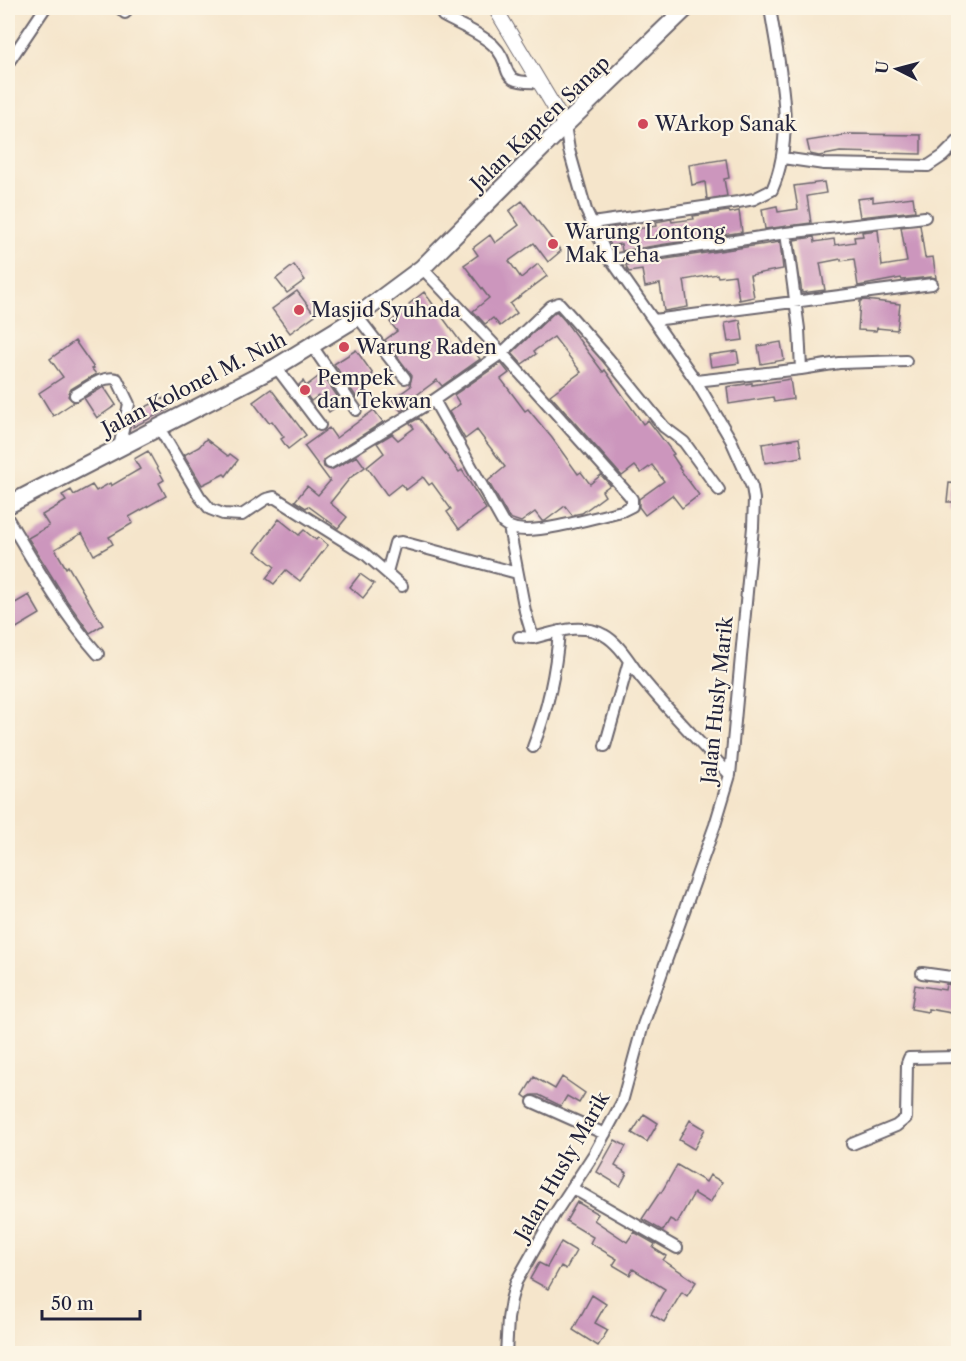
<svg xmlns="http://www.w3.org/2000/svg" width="966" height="1361" font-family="'Libre Caslon Text',serif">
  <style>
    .building { fill: #cc96bd }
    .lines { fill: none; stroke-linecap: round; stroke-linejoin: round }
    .minor-casing { stroke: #6c666d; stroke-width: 14 }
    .tertiary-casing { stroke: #6c666d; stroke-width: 16 }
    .primary-casing { stroke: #6c666d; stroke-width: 20 }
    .minor { stroke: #fff; stroke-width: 10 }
    .tertiary { stroke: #fff; stroke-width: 14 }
    .primary { stroke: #fff; stroke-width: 16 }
    .poi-dot { fill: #d1495b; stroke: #fcf5e5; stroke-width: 2 }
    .labels { text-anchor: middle; stroke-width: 4.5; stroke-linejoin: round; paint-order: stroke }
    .street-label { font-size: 20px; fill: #22223b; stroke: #fcf5e5 }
    .poi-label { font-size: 20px; fill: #22223b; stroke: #fcf5e5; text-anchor: start }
  </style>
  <rect width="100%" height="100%" fill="#fcf5e5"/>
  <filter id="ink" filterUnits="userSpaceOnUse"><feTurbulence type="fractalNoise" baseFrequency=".0167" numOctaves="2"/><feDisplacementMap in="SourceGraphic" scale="12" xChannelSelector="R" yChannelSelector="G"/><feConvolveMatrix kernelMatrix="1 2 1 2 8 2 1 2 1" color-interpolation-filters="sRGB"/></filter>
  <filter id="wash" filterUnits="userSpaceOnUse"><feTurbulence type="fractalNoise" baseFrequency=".008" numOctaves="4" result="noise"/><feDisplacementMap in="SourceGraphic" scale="24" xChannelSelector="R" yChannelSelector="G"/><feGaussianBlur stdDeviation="1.35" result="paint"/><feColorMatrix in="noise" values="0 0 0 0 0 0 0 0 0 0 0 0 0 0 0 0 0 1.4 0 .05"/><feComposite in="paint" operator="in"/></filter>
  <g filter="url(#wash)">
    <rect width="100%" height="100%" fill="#f5e5cb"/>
    <g id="blocks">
      <path class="building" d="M852,134L921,135V154L840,152L819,156L810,154L807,141Z
        M726,159L729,178L724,179L727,196L707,199L705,182L692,185L689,165Z
        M824,182L826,193L807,196L811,223L765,229L762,209L777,206L778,212L798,209L794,186Z
        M873,197V202L913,197L915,211L860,217L857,199Z
        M522,201L561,251L548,262L534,243L509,261L521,278L538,264L547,276L510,304L517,313L500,326L493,318L485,324L473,311L489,298L464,265L478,255L473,248L490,235L495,243L519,225L509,211Z
        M729,211L730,213L739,211L742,232L622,251L621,244L611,246L610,243L607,228L624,226L625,231L657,226L656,222L671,219L672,222L694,219L693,216Z
        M920,225L925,258L933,257L936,278L931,277L902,280L901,278L858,286L854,259L841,261V259L820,263L825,290L802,293L794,240L814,237L815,242L834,239L835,245L855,242L854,237L863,236L862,232L878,230L882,266L907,262L901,227Z
        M780,242L783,269L750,275L754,297L739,300L735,275L718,277L717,274L684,280L688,307L664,311L660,284L645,287L642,270L629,272L627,269L626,265Z
        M294,265L305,280L287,293L276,279Z
        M297,291L315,315L290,333L272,309Z
        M424,292L468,352L473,349L480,359L442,386L437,380L414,397L418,401L401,411L392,400L411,386L410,384L412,376L385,340L397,331L390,322L410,306L409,304Z
        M865,300L900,304L897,330L877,328L876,331L858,330L860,301Z
        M555,312H557L565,321L603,372L605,370L643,424L648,420L674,454L672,455L680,467L679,468L699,495L682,508L672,495L645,515L639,507V499L664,481L652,465L641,473L635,466L622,476L550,395L581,372L554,337L534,351L536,354L522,364L512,353Z
        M740,320L743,340L728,342L725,323Z
        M75,341L94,368L92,369L96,374L71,389L68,396L74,402L53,416L39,393L63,377L50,359Z
        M781,342L784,360L761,364L758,346Z
        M356,350L373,374L360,384L366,391L357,398L334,364Z
        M737,351L739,363L711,367L709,355Z
        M501,363L509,373L501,379L525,411L528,409L552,438L578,474L581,472L590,484L601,475L610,485L602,491L605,496L582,513L572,515L565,506L545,521H542L535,512L521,522L509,518L488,481L505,467L477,430L465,439L449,412L460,404L454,395Z
        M322,374L342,403L329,412L318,396L311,401L299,385L303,381L306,386Z
        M790,379L793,399L774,402L773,397L729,404L727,387L752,383V385Z
        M104,387L116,405L97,418L84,398Z
        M271,389L306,435L288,449L281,439L284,437L272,421L269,423L253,402Z
        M164,398L169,409L133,427L135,412Z
        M374,410L383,422L323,460L324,467L331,470L357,456L365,467L350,478L330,503L347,517L338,528L308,506L306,508L295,501L307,486L318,495L330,481L304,446L329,428L336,438Z
        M419,418L459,472L462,470L486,509L459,529L447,512L451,509L432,483L429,485L423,477L406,490L401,484L387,495L367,467L384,453L377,443L392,434L398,440L414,428L410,423Z
        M799,438L802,457L765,463L762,444Z
        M206,439L228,456L230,454L238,460L226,476L224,474L202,485L184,455L199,447Z
        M148,451L164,480L159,483L166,496L129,517L133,523L109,537L113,544L94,555L82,533L55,549L66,568L68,566L103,625L90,633L67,601L28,538L49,526L42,515L66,501L62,495L71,490L74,495L92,485L96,491L110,483L111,486L140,469L134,459Z
        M949,483L958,484V502H947Z
        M279,519L299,535L304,530L316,540L318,537L328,545L300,581L286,570L274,584L266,578L275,567L255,551Z
        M360,574L374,584L363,598L350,587Z
        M29,595L40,614L8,633V607Z
        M946,984L958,986V1014L928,1009V1012L911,1009L915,985L945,990Z
        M534,1077L555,1089L562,1077L585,1093L579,1103L567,1096L561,1106L539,1095H532L527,1098L523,1095Z
        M644,1114L658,1123L647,1142L632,1133Z
        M690,1120L705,1129L694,1149L679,1140Z
        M615,1140L626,1146L615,1166L627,1173L620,1186L597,1172Z
        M677,1165L706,1182L710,1175L722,1182L710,1203L694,1193L677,1223L670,1219L663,1231L642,1219L660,1192L661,1193Z
        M577,1202L598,1214L594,1220L627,1242L634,1232L655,1244L653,1248L666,1256L663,1260L696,1282L687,1296L682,1292L664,1322L651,1314L665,1289L633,1269L630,1275L613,1265L617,1259L590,1243L593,1237L566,1221Z
        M561,1242L576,1251L566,1269L561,1266L548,1289L530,1279L539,1263L547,1267Z
        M592,1295L606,1304L595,1323L608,1330L598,1346L573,1330Z"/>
    </g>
  </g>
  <g filter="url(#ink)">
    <use href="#blocks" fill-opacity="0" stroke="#6c666d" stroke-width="1.5"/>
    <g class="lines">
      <g class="minor-casing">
        <path id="minor" d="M120,8L125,13
          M443,16C459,25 479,32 493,45C516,67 494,84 539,82
          M8,63L45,8
          M783,158L824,164L928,166L943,156L958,141
          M592,223L738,202L754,199L772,190C797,133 779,66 770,8
          M610,260L786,233L925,217
          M422,268L502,353L629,495L632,499V506L622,511C597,517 538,534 516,529C510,528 507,526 503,523L434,400
          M357,316L405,378
          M654,320L932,284
          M312,346L356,410
          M276,367L320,425
          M801,369L839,363L906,361
          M696,381L801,369L799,329L786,233
          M75,395C88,388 102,375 117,379L129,404L119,447
          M158,426L200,497L210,509L223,514L242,515L266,499L274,497L365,554L402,586
          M330,463L434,400L502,353L551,306L559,303L608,358L664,427L684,442L719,490
          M8,519C36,566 62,613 98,654
          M509,527L525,611L533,638C556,632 581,622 604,635C619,643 630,663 640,676C668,711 700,742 730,775
          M387,572L395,543L402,542L517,573
          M519,637L533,638
          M605,746L629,661
          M533,747C548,709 556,672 559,631
          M922,973L958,978
          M533,1102L605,1134
          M852,1144L896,1126L906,1118L907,1063L909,1058L958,1057
          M572,1188L677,1248
          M506,1354L508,1319L511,1300L516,1282L554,1215L594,1154L622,1102L643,1025L715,825L730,775L753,527L754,499L752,487L731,440L696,381L605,251L586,210L569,150L565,125"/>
      </g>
      <g class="tertiary-casing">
        <path id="tertiary" d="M495,8L565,125"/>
      </g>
      <g class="primary-casing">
        <path id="primary" d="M8,505L276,367L348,323L422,268L565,125L686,8"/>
      </g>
      <use href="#minor" class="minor"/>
      <use href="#tertiary" class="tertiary"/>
      <use href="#primary" class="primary"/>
    </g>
  </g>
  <g class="poi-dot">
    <circle cx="643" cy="124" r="6"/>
    <circle cx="553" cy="244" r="6"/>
    <circle cx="299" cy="310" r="6"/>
    <circle cx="344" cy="347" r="6"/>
    <circle cx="305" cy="390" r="6"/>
  </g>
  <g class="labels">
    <g class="street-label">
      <text transform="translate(540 123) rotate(-44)" y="7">Jalan Kapten Sanap</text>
      <text transform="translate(194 384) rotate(-27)" y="7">Jalan Kolonel M. Nuh</text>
      <text transform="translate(717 700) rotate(-84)" y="7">Jalan Husly Marik</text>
      <text transform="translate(562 1166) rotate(-60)" y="7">Jalan Husly Marik</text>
    </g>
    <g class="poi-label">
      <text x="655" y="131">WArkop Sanak</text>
      <text x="565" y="239">Warung Lontong<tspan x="565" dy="23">Mak Leha</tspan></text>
      <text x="311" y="317">Masjid Syuhada</text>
      <text x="356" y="354">Warung Raden</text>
      <text x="317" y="385">Pempek<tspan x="317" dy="23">dan Tekwan</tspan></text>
    </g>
  </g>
  <rect width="966" height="1361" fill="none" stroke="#fcf5e5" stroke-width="30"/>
  <g transform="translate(897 69) rotate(276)" stroke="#fcf5e5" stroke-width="4.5" paint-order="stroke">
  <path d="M0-4.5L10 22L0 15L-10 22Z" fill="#22223b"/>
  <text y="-9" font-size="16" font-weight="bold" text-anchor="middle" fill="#22223b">U</text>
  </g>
  <path d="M42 1310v9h98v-9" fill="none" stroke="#22223b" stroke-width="3"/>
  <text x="51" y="1310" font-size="18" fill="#22223b" stroke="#fcf5e5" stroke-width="4.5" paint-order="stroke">50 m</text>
</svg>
